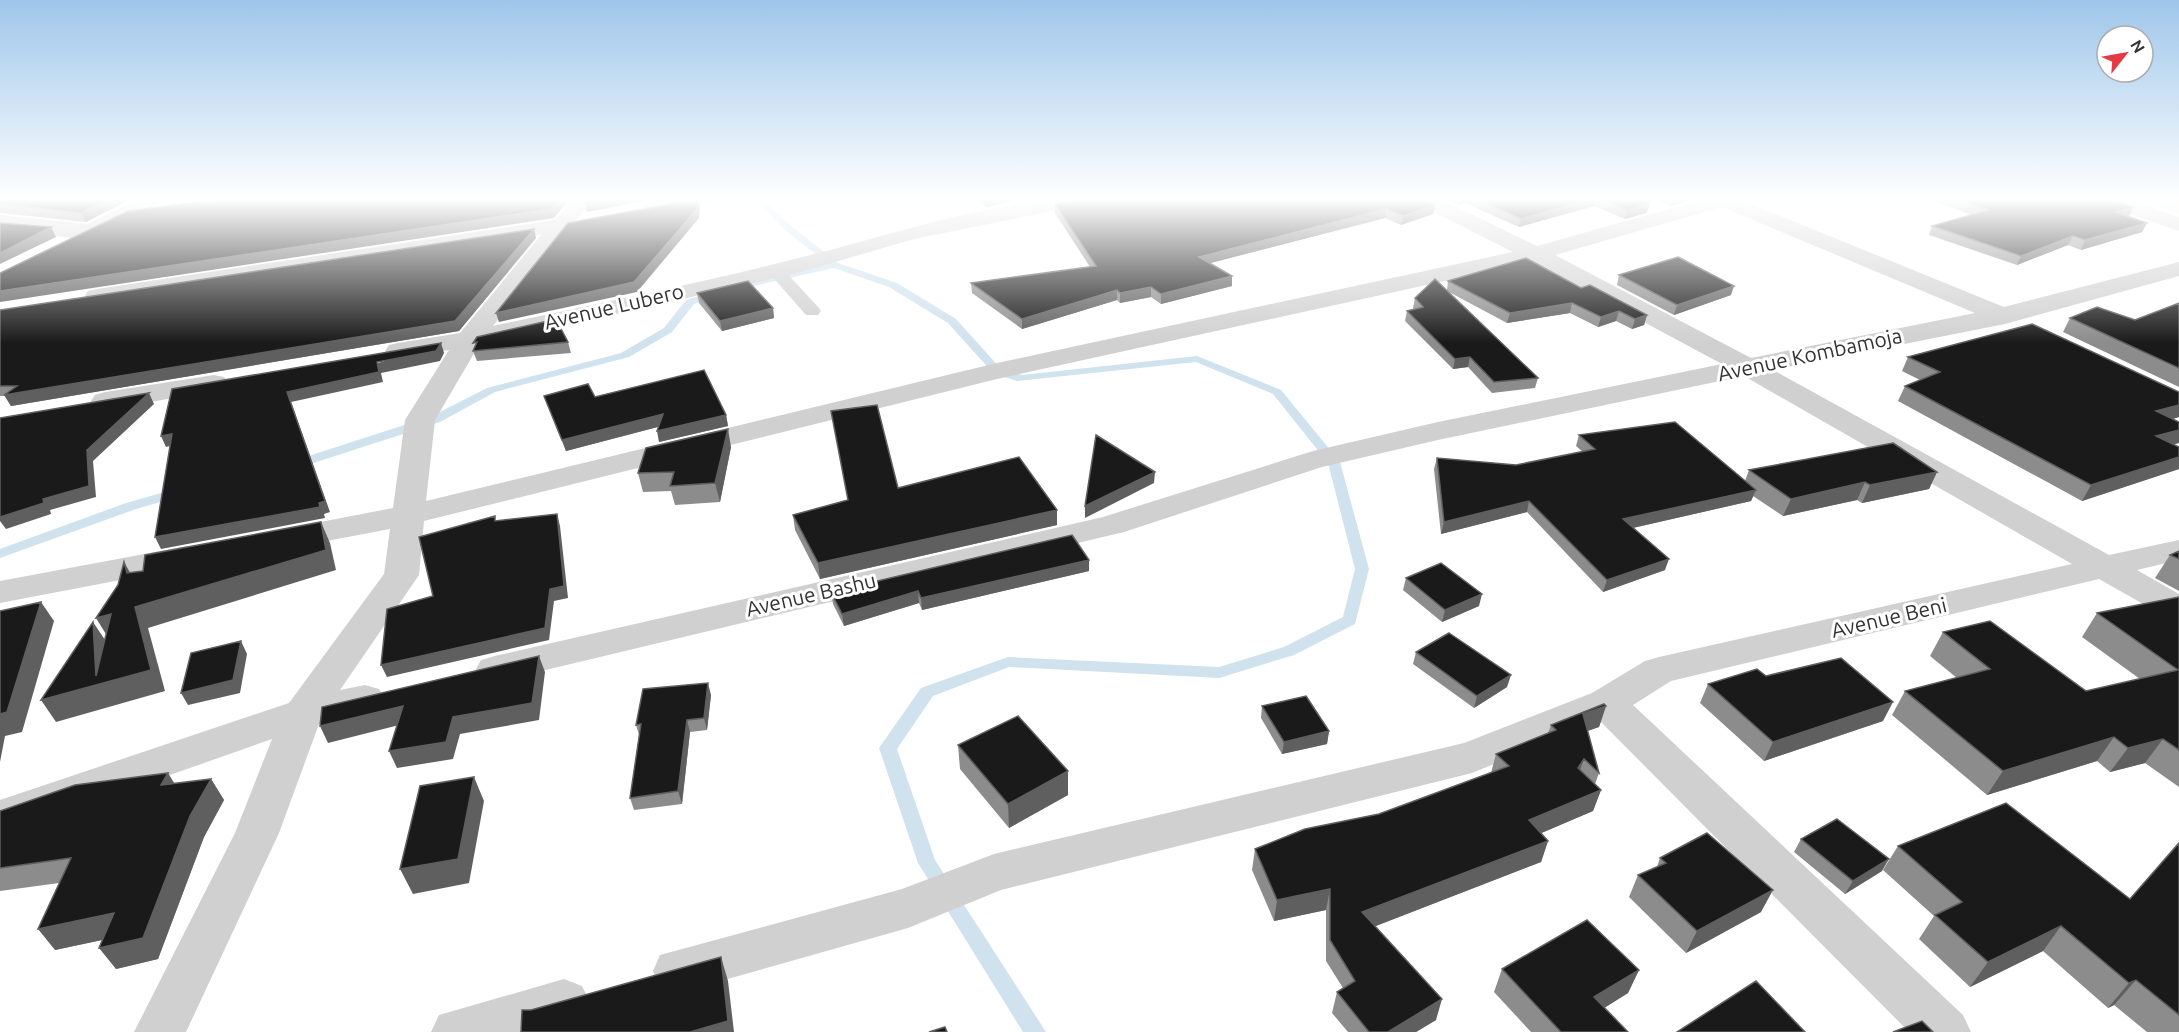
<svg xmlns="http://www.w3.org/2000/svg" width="2179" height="1032" font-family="Ubuntu,sans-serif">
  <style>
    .green { fill: #e6ecdf }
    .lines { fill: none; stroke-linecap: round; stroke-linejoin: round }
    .stream { fill: #cfe2ee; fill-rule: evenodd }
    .service { fill: #d0d0d0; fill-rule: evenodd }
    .minor { fill: #d0d0d0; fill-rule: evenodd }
    .wall { fill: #8c8c8c }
    .shaded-wall { fill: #5f5f5f }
    .building { fill: #1a1a1a; stroke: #5f5f5f; stroke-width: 1.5 }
    .labels { text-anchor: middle; stroke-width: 6; stroke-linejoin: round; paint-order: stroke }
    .street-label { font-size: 21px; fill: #333; stroke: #fff }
  </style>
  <rect width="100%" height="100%" fill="#fff"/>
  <path class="green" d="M2133,198H2179V214Z"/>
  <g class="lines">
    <path class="stream" d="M754,198H763L790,225L838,263L897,283L956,319L1001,369L1022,375L1197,356L1281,390L1340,462L1369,569L1355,624L1294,655L1219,678L1009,667L933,696L897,749L935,860L1046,1032H1023L918,863L879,748L921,688L1008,657L1219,667L1284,647L1343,617L1355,569L1328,463L1273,394L1196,362L1017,381L993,373L948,323L889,287L834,268L731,291V287L828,264L784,229Z
      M714,291L719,294L718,296L694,304L672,332L629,357L495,392L440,422L298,468H290L288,465L290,462L432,416L487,388L621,353L664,328L686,300Z
      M179,488L186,492L184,495L136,509L0,558V549L126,503Z"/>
    <path class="service" d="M776,266L782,268L818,307L821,311L818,315H806L770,274L768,271Z"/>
    <path class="minor" d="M139,198H165L162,202L88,240L0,229V215L88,224Z
      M573,198H594L493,326C594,304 696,284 795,259C895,234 994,198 1097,198L1094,202L1087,204L914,239L801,272L479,345L435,420L426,501L997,363L1513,252L1414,202L1411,198H1438L1537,246L1708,198H1742L1741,200L2004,307L2179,262V276L2005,324L1773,370L2109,555L2179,540V560L2137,570L2179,594V621L2166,617L2099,579L1671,681L1633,705L1963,1015L1971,1032H1909L1600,721L1472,773L1001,890L908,928L678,993L660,987L653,971L660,955L902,889L994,854L1464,743L1592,693L1645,661L1659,657L2072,564L1744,376L1438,440L1322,467L1124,532L495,682L481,678L476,669L481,660L495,656L1103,517L1313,451L1438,422L1722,364L1532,262L997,379L424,521L419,575L340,690L365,685L379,689L385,699L379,709L319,724L279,833L186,1032H134L235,833L272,739L0,835V800L289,703L384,574L390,529L279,550L267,547L262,540L267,533L279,530L393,508L405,420L449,350L398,359L389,357L385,351L389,345L398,343L460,333L542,234L97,303L88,301L85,296L88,291L97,289L555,220ZM1722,207L1975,313L1751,358L1555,255Z
      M673,198H719L716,202L654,214L646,213L643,208L646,203Z
      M2094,198H2125L2179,217V231L2097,202Z
      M214,375L224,377L228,383L224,389L105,410L95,407L91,401L95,395L105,392Z
      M187,546L199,549L204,557L199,565L0,603V581Z
      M564,979L582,986L590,1002L582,1018L541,1032H431L439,1015Z"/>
  </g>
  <path class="wall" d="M0,198H133L86,222L0,213Z
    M974,198H1027L986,207Z
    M1443,198H1699L1671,206L1653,198L1646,213L1625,219L1594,206L1519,227L1465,203L1458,205Z
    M1926,198H2107L2133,207L2129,216H2127L2147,223L2142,232L2081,250L2068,245L2017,265L1929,235L1932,226L1972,215Z
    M1055,204L1435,205L1433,214L1401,225L1385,218L1210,263L1232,286L1161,304L1151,297L1120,303L1117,300L1022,329L972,293L971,283L1090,267L1055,213Z
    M536,238L459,331L11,406L5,396H0V310Z
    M1619,275L1731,295L1674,315L1617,285Z
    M1448,281L1581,288L1647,315L1644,325L1632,329L1616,321L1598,327L1570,313L1507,323L1449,292L1538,378L1535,388L1492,393L1468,367L1453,369L1405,321L1407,311L1414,309L1413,308L1415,298L1447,290Z
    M697,293L773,308L774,318L722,331L699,303Z
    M2179,303V387L2063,332L2070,318L2135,320Z
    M568,342L571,353L477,361L473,351Z
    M1908,357L2179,392V417L2173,419L2179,422V443L2174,444L2179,447V469L2082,501L1898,401L1905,386L1920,380L1902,371Z
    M544,396L595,397L726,415L728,426L659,442L658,427L566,451Z
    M831,411L898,488L1057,525L820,579L795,530L793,515L848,500Z
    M1579,435L1745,481L1749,470L1937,472L1929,489L1862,503L1857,500L1783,516L1753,496L1751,501L1633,528L1665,570L1603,592L1527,512L1441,534L1434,469L1437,458L1516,465L1583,452L1576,446Z
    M731,447L720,502L675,505L671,491L643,492L638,473Z
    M2179,551V591L2155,578L2170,555Z
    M1089,571L922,610L919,603L844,626L833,604L831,592Z
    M1406,578L1479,606L1442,622L1403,590Z
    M2179,597V787L2145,763L2110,772L2097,761L1987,795L1892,715L1905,691L1957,678L1930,656L1943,632L2086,691L2140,679L2082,637L2097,613Z
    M1416,652L1507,687L1474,708L1413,664Z
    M1708,684L1883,721L1764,761L1700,703Z
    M711,695L707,730L690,732L682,804L634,810L630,798L639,735L636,725Z
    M1262,706L1329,731L1327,744L1282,754L1261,718Z
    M1606,706L1599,727L1587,731L1599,773L1595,784L1601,790L1593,811L1541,833L1548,841L1541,862L1375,926L1436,1020L1416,1032H1348L1332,1013L1337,992L1343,988L1326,961V910L1274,921L1252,870L1255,849L1379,814L1491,773L1496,754L1548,733L1551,725Z
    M958,745L1068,771V795L1009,828L960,769Z
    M211,779L224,800L204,837L158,959L116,969L102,940L55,950L59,883L0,891V811L174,784Z
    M1801,839L1882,871L1845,894L1794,852Z
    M2179,843V1032H2147L2114,1005L2108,1008L2043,951L1970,987L1919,939L1934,916L1883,870L1898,846L2130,899Z
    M1660,858L1761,912L1686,953L1629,897L1638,875L1657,867Z
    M1502,969L1639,970L1628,993L1604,1008L1627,1032H1531L1494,992Z"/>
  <path class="shaded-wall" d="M111,198H133L86,222L81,213Z
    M561,198H571L554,218L0,302V291Z
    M611,198H660L587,212L585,203Z
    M985,198H1027L986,207Z
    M1460,198H1466L1465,203L1458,205Z
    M1596,198L1594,206L1519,227L1521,219Z
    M1651,198H1653L1646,213L1625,219L1628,210Z
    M1673,198H1699L1671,206Z
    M698,199L700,208L699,218L637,292L499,322L496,313Z
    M1435,205L1433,214L1401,225L1403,216Z
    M2133,207L2129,216L2110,221L2115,212Z
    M1386,209L1385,218L1199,266V257Z
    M2147,223L2142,232L2081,250L2085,240Z
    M51,227L56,237L0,264V253Z
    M534,229L536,238L459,331L11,406L4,395Z
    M2073,236L2068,245L2017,265L2021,256Z
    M1232,276V286L1161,304V294Z
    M1734,286L1731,295L1674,315L1677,305Z
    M1151,287V297L1120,303V293Z
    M1117,290V300L1022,329V319Z
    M1572,303L1570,313L1507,323L1510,313Z
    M773,308L774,318L722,331L720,321Z
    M1619,311L1616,321L1598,327L1601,317Z
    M1647,315L1644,325L1632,329L1635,319Z
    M441,343L444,353L440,361L381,373L383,382L291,402L330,512L324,514L325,518L161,549L155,537L287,392Z
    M1470,357L1468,367L1453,369L1455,359Z
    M149,393L154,404L93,461L96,497L50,510L51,514L6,529L0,521V517L43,499L87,450Z
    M2179,405V417L2147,426L2156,411Z
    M663,414L665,425L566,451L562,440Z
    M726,415L728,426L659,442L657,431Z
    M728,429L731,447L720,502L715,483Z
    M2179,430V443L2147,451L2156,436Z
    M172,434L178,444L166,447L161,436Z
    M2179,457V469L2082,501L2091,485Z
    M1155,472L1154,483L1085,518V506Z
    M1937,472L1929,489L1862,503L1870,485Z
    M1865,482L1857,500L1783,516L1791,499Z
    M1756,490L1751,501L1619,531L1623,519Z
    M1529,501L1527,512L1441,534L1444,522Z
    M1057,510V525L820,579L818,563Z
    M557,514L560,526L568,598L554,601L549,640L387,677L381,665Z
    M321,522L330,543L336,570L148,628L165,691L56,722L41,700L96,676L93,622L107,643L135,607Z
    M1669,559L1665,570L1603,592L1607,580Z
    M1089,560V571L922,610L921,598Z
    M124,562L136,583L127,573Z
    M918,591L919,603L844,626L842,614Z
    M1482,594L1479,606L1442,622L1445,610Z
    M41,602L54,621L22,732L5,736L0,762V714Z
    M111,614L109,639L96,618Z
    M241,641L247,654L240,693L188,705L181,693Z
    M539,656L545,672L539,720L460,734L453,759L397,768L389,751L453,717Z
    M1511,675L1507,687L1474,708L1477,696Z
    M708,683L711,695L707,730L704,718Z
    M1893,702L1883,721L1764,761L1773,742Z
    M403,706L411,722L328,743L320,726Z
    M1606,706L1599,727L1576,735L1583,714Z
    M687,720L690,732L682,804L678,791Z
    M1329,731L1327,744L1282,754L1284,742Z
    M2114,737L2097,761L1987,795L2003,771Z
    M2163,739L2145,763L2110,772L2128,748Z
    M1584,759L1577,779L1578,768Z
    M1068,771V795L1009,828L1008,804Z
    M168,773L181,794L161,785Z
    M474,777L484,801L469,883L413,894L400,869Z
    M211,779L224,800L204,837L158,959L116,969L99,948L190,816Z
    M1601,790L1593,811L1523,841L1529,820Z
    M1548,841L1541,862L1358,933L1362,912Z
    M1889,859L1882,871L1845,894L1853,881Z
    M1330,889L1326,910L1274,921L1277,900Z
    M1773,890L1761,912L1686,953L1697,931Z
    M114,913L130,934L55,950L38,929Z
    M2061,926L2043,951L1970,987L1988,962Z
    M721,957L728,981L734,1032H690Z
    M1639,970L1628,993L1585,1020L1594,997Z
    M2136,980L2114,1005L2108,1008L2129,983Z
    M1442,999L1436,1020L1416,1032H1388Z"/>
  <path class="building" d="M0,198H111L81,213L0,204Z
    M227,198H561L551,209L0,291V273L128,211Z
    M588,198H611L585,203Z
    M1082,198H1420L1435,205L1403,216L1386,209L1199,257L1232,276L1161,294L1151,287L1120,293L1117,290L1022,319L971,283L1096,266L1055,204Z
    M1475,198H1595L1521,219Z
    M1597,198H1651L1648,204L1628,210Z
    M1954,198H2107L2133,207L2115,212L2147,223L2085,240L2073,236L2021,256L1932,226L1988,210Z
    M698,199L697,209L634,282L496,313L568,223Z
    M0,223L51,227L0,253Z
    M534,229L455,321L4,395L17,386H0V310Z
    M1678,257L1734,286L1677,305L1619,275Z
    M1526,258L1581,288L1590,285L1647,315L1635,319L1619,311L1601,317L1572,303L1510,313L1448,281Z
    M1435,279L1538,378L1494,382L1470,357L1455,359L1407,311L1423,307L1415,298Z
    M748,281L773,308L720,321L697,293Z
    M2179,303V368L2070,318L2097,307L2135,320Z
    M556,319L568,342L473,351L477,342L473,343L477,337Z
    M2032,324L2179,392V405L2156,411L2179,422V430L2156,436L2179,447V457L2091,485L1905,386L1940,372L1908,357Z
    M441,343L436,351L377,362L379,372L287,392L325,501L319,503L320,507L155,537L172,434L161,436L172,389Z
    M704,370L726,415L657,431L663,414L562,440L544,396L588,384L595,397Z
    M149,393L87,450L89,486L43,499L44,503L0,517V418Z
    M877,405L898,488L1019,457L1057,510L818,563L793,515L848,500L831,411Z
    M1675,422L1756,490L1623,519L1669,559L1607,580L1529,501L1444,522L1437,458L1516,465L1595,449L1579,435Z
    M728,429L715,483L670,486L674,472L638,473L646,448Z
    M1096,435L1155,472L1085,506Z
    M1893,443L1937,472L1870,485L1865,482L1791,499L1749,470Z
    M557,514L564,586L550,589L545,628L381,665L387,609L433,596L419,537L495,516V521Z
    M321,522L326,550L135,607L151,670L41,700L93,622L96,676L111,614L96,618L118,585L124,562L127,573L143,571L145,555Z
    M1072,535L1089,560L921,598L918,591L842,614L831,592Z
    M2179,551V559L2170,555Z
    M1441,563L1482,594L1445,610L1406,578Z
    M2179,597V750L2163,739L2128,748L2114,737L2003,771L1905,691L1990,669L1943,632L1990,621L2086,691L2178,670L2097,613Z
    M41,602L7,712L0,714V611Z
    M1449,633L1511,675L1477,696L1416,652Z
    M241,641L233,680L181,693L191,653Z
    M539,656L532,703L453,717L446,742L389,751L403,706L320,726L322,707Z
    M1841,658L1893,702L1773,742L1708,684L1757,669L1766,676Z
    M708,683L704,718L687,720L678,791L630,798L641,724L636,725L643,689Z
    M1306,696L1329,731L1284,742L1262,706Z
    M1604,704L1606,706L1583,714L1599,773L1584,759L1578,768L1601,790L1529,820L1548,841L1362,912L1442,999L1388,1032H1369L1337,992L1355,981L1330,940V889L1277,900L1255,849L1305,829L1379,814L1509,766L1496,754L1556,730L1551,725Z
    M1018,716L1068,771L1008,804L958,745Z
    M168,773L161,785L211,779L190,816L143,938L99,948L114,913L38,929L71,858L0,868V811L75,785Z
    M474,777L458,859L400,869L420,786Z
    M2006,803L2130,899L2179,843V1015L2136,980L2129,983L2061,926L1988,962L1935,915L1962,902L1898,846Z
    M1837,819L1889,859L1853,881L1801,839Z
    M1707,833L1773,890L1697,931L1638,875L1666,863L1660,858Z
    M1587,920L1639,970L1594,997L1628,1032H1561L1502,969Z
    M721,957L728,1021L690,1032H521L522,1010H531Z
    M1756,981L1805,1032H1677Z
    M1922,1021L1933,1032H1893Z
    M945,1027L947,1032H929Z"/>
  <linearGradient id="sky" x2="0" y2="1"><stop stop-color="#9ec6ea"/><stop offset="0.58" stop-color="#fff"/><stop offset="1" stop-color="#fff" stop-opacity="0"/></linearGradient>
  <rect width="2179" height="343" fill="url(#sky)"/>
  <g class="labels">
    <g class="street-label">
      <text transform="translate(614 307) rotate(-13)" y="7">Avenue Lubero</text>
      <text transform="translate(1810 355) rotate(-12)" y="7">Avenue Kombamoja</text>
      <text transform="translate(811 595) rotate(-13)" y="7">Avenue Bashu</text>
      <text transform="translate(1889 618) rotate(-13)" y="7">Avenue Beni</text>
    </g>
  </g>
  <g transform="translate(2125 54) rotate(59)"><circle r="28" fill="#ffffff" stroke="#adadad" stroke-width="1.5"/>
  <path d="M0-4.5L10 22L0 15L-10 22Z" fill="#e63946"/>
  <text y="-9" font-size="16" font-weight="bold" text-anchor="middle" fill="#333333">N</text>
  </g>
</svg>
